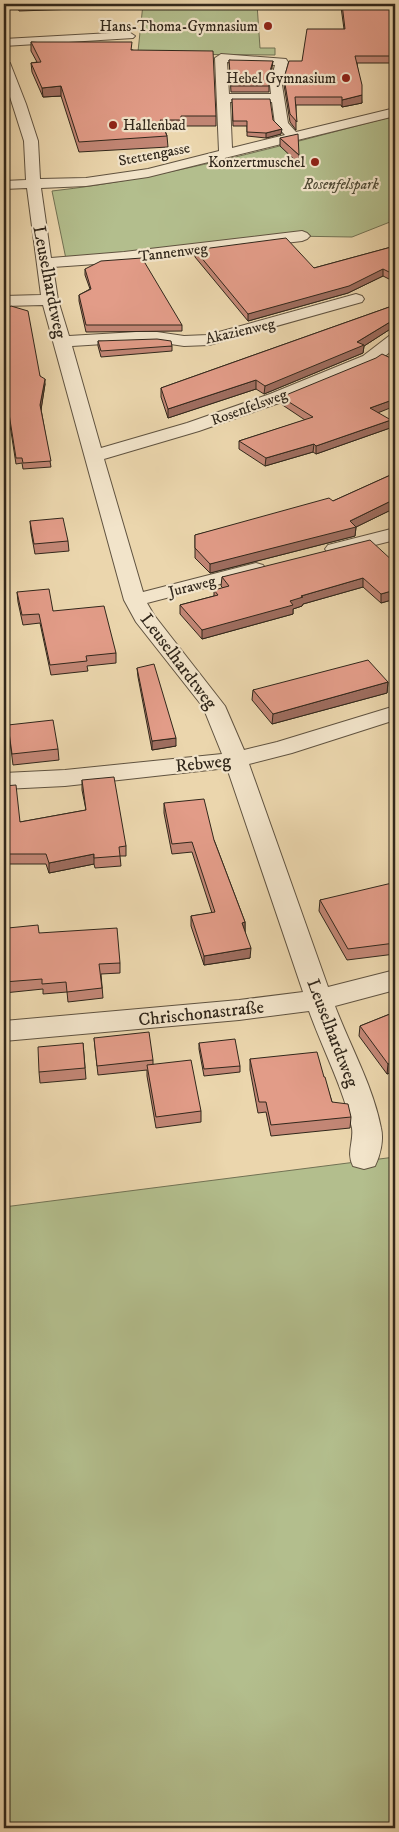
<svg xmlns="http://www.w3.org/2000/svg" width="399" height="1832" font-family="'IM FELL DW Pica',serif">
  <style>
    .green { fill: #b3be8d; stroke: #727254 }
    .lines { fill: none; stroke-linecap: round; stroke-linejoin: round }
    .minor-casing { stroke: #605340; stroke-width: 2 }
    .minor { fill: #f2e4ca; fill-rule: evenodd }
    .wall { fill: #c28675; stroke: #31271b }
    .shaded-wall { fill: #9e6d5f; stroke: #31271b }
    .building { fill: #e29c88; stroke: #31271b }
    .poi-dot { fill: #8f2418; stroke: #f2e4ca; stroke-width: 2 }
    .labels { text-anchor: middle; stroke-width: 4.5; stroke-linejoin: round; paint-order: stroke }
    .far-poi-label { font-size: 15px; fill: #31271b; stroke: #f2e4ca; text-anchor: end }
    .far-street-label { font-size: 15px; fill: #31271b; stroke: #f2e4ca }
    .far-park-label { font-size: 15px; font-style: italic; fill: #524d38; stroke: #f2e4ca }
    .street-label { font-size: 18px; fill: #31271b; stroke: #f2e4ca }
  </style>
  <rect width="100%" height="100%" fill="#ebd6ad"/>
  <filter id="stains"><feTurbulence type="fractalNoise" baseFrequency=".004" numOctaves="4"/><feColorMatrix values="0 0 0 0 .2 0 0 0 0 .09 0 0 0 0 .02 0 0 0 .5 -.17"/></filter>
  <radialGradient id="worn" r=".72"><stop offset=".6" stop-color="#630" stop-opacity="0"/><stop offset="1" stop-color="#630" stop-opacity=".3"/></radialGradient>
  <path class="green" d="M143,4H257L260,48H275V55L160,54L137,61Z
    M395,116V220L352,237L288,236L66,259L52,191C169,178 282,145 395,116Z
    M395,1157V1828H4V1207Z"/>
  <g class="lines">
    <g class="minor-casing">
      <path id="minor" d="M4,4H30L24,7L4,8Z
        M129,32L135,36L133,38L4,46V39Z
        M221,54L286,59L288,62L282,85L288,123L296,132L395,108V116L148,177L86,186L41,188L51,258L124,252L302,231L307,233L310,236L307,239L302,241L124,262L53,267L58,300L69,336L136,332H157L184,336L208,335L356,294L362,296L364,299L362,302L209,345L184,346L157,342H136L72,346L101,448L187,423L270,394L363,356L389,336L395,335V348L375,364L282,402L199,431L104,459L143,592L256,563L263,565L266,569L263,573L147,603L154,615L225,706L244,750L277,742L395,706V720L292,753L249,764L328,987L395,970V990L335,1006C350,1046 373,1086 381,1128C384,1140 380,1156 375,1166L364,1169L353,1166C346,1152 354,1142 352,1128C343,1087 323,1050 309,1011L239,1020L4,1041V1021L239,1000L303,992L227,768L65,786L4,789V773L65,770L222,754L203,707L136,622L124,600L43,305L4,306V296L41,295L27,188L4,189V181L26,180L24,141L4,78V59L10,63L26,104L38,141L40,179L86,178L148,169L219,151L215,58ZM227,62L275,65L270,85L271,94H229ZM230,102H272L275,124L285,135L232,148Z
        M395,528V540L335,555L328,553L325,549L328,545Z"/>
    </g>
    <use href="#minor" class="minor"/>
  </g>
  <path class="wall" d="M17,4H135L136,7L19,11Z
    M340,4H395V63H357L362,103L342,107L341,105H296V130L290,122L284,85V78L302,61L344,29L341,7Z
    M31,42L133,50L216,116V126H181V130H165L167,136L168,147L79,152L61,96L43,97L32,72L31,63L37,62L31,51Z
    M229,60L272,68L269,82V92H231Z
    M232,99L273,120L281,134L266,138L247,136V126H233Z
    M4,127L6,143H4L7,174H4Z
    M280,138L299,155V164L280,146Z
    M4,217L9,227L8,271H4Z
    M395,246V282L383,276L348,293L248,321L195,257V250L314,268Z
    M85,269L182,325V331L86,332L79,301V295L90,289L85,275Z
    M395,305V326L364,346L363,353L264,394L256,389L168,418L161,397V388Z
    M4,310L40,376L45,384L41,409L51,467L23,469L22,463L16,464L4,386Z
    M98,341L172,346V351L101,357L98,346Z
    M281,397L378,413L390,428L316,454L313,452L265,466L239,449V441L305,420L281,404Z
    M395,473V508L356,527L355,536L210,573L195,558V535L333,501Z
    M30,521L68,541L69,551L35,554L31,532Z
    M395,563V599L381,603L363,587L303,604L302,606L293,609V614L202,639L180,614V605L214,596V590L223,588L221,586L222,577Z
    M17,592L53,611L116,653V663L87,666L88,671L51,675L40,623L23,625L18,602Z
    M137,668L176,746L152,750L138,677Z
    M388,682L387,693L272,724L252,700L253,690Z
    M8,725L58,749L59,760L13,765Z
    M82,780L126,846V856H120L121,866L95,868L94,864L49,873L46,864H4V786L20,822L86,810L82,790Z
    M164,803L214,840L245,922V931L250,958L204,965L191,926V916L212,913L192,852L172,854L164,813Z
    M395,889V954L347,960L319,911L320,900Z
    M4,925L8,928L39,933L120,963V973L101,974L103,998L68,1002L67,992L43,994V989L4,993Z
    M395,1012V1071L387,1074L359,1036L360,1026Z
    M94,1038L153,1060V1064L201,1111V1122L156,1128L147,1076V1070L98,1075Z
    M83,1043L86,1079L40,1083L39,1072Z
    M199,1043L240,1066V1072L204,1076L199,1049Z
    M250,1059L324,1077L332,1102L351,1117L350,1128L271,1136L266,1112L258,1113L250,1070Z"/>
  <path class="shaded-wall" d="M273,61L272,68L268,85V78Z
    M61,86V96L43,97L42,88Z
    M362,95V103L342,107V100Z
    M282,129L281,134L266,138V133Z
    M8,220L9,227L8,271L7,264Z
    M383,269V276L348,293L248,321V314Z
    M395,319V326L364,346L363,353L264,394L265,386L357,342Z
    M45,379V384L41,410L40,405Z
    M256,380V389L168,418V409Z
    M395,399V406L370,416V408Z
    M391,420L390,428L316,454V446Z
    M314,444L313,452L265,466L266,458Z
    M395,499V508L356,527L355,536L210,573V564L350,521Z
    M363,578V587L303,604L302,606L293,609V614L202,639V630L290,601L301,596Z
    M395,590V599L381,603V594Z
    M388,682L387,693L272,724L273,714Z
    M176,738V746L152,750V741Z
    M94,854V864L49,873V863Z
    M245,922V932L242,923Z
    M251,948L250,958L204,965V956Z
    M395,1062V1071L387,1074L388,1064Z"/>
  <path class="building" d="M342,4H395V56H355L362,85V95L342,100V97H295L297,122L290,114L284,78L289,61H302L307,29H345Z
    M31,42H132L131,50L213,51L216,116H181V120H160L167,136L79,142L61,86L42,88L31,63L41,62Z
    M229,60L273,61L268,78L269,86H231Z
    M232,99H270L273,120L282,129L266,133L247,132V121H233Z
    M4,127L6,137H4Z
    M298,134L299,155L280,138Z
    M4,141L6,168H4Z
    M4,217L5,220H8L7,264H4Z
    M286,238L314,268L395,246V275L383,269L349,286L248,314L195,250Z
    M142,258L182,325H86L79,295L91,289L85,269L101,261Z
    M395,305V319L357,342L364,345L265,386L256,380L168,409L161,388Z
    M11,306L28,311L40,376L45,379L40,405L51,461L23,463L22,458H16L4,382V310Z
    M157,339L171,341L172,346L101,351L98,341Z
    M382,354L395,360V399L370,408L391,420L316,446L314,444L266,458L239,441L313,417L281,397L376,358Z
    M395,473V499L350,521L356,527L210,564L195,548V535L329,498L333,501Z
    M63,518L68,541L34,544L30,521Z
    M370,540L395,563V590L381,594L363,578L301,596L303,597L290,601L293,605L202,630L180,605L218,595L214,590L229,586L222,577Z
    M49,589L53,611L104,606L116,653L86,656L87,661L50,665L39,614L22,615L17,592Z
    M368,660L388,682L273,714L253,690Z
    M154,664L176,738L152,741L137,668Z
    M53,720L58,749L12,754L8,725Z
    M114,777L126,846L119,847L120,856L94,858V854L49,863L46,854H4V786L16,785L20,822L86,810L82,780Z
    M204,799L214,840L245,922L242,923L251,948L204,956L191,916L215,912L192,842L172,844L164,803Z
    M392,883L395,889V943L348,949L320,900Z
    M4,925H8V928L38,925L39,933L117,928L120,963L99,964L102,988L67,992L66,982L42,984V979L4,982Z
    M395,1012V1062L388,1064L360,1026Z
    M149,1032L153,1060L97,1066L94,1038Z
    M235,1039L240,1066L204,1069L199,1043Z
    M83,1043L85,1068L39,1072L38,1047Z
    M317,1052L324,1077H325L332,1102L348,1104L351,1117L271,1125L266,1102H259L250,1059Z
    M191,1060L201,1111L156,1117L147,1065Z"/>
  <g class="poi-dot">
    <circle cx="268" cy="26" r="5"/>
    <circle cx="346" cy="78" r="5"/>
    <circle cx="113" cy="125" r="5"/>
    <circle cx="315" cy="162" r="5"/>
  </g>
  <g class="labels">
    <g class="far-poi-label">
      <text x="258" y="31">Hans-Thoma-Gymnasium</text>
      <text x="336" y="83">Hebel Gymnasium</text>
      <text x="123" y="130" text-anchor="start">Hallenbad</text>
      <text x="305" y="167">Konzertmuschel</text>
    </g>
    <g class="far-street-label">
      <text transform="translate(154 154) rotate(-11)" y="5">Stettengasse</text>
      <text transform="translate(173 252) rotate(-7)" y="5">Tannenweg</text>
      <text transform="translate(240 331) rotate(-13)" y="5">Akazienweg</text>
      <text transform="translate(249 407) rotate(-20)" y="5">Rosenfelsweg</text>
      <text transform="translate(192 586) rotate(-14)" y="5">Juraweg</text>
    </g>
    <g class="far-park-label">
      <text x="341" y="189">Rosenfelspark</text>
    </g>
    <g class="street-label">
      <text transform="translate(50 282) rotate(79)" y="6">Leuselhardtweg</text>
      <text transform="translate(179 661) rotate(53)" y="6">Leuselhardtweg</text>
      <text transform="translate(203 763) rotate(-6)" y="6">Rebweg</text>
      <text transform="translate(201 1013) rotate(-6)" y="6">Chrischonastraße</text>
      <text transform="translate(333 1033) rotate(69)" y="6">Leuselhardtweg</text>
    </g>
  </g>
  <rect width="399" height="1832" fill="none" stroke="#ebd6ad" stroke-width="20"/>
  <rect x="5" y="5" width="389" height="1822" fill="none" stroke="#31271b" stroke-width="2.5"/>
  <rect x="10" y="10" width="379" height="1812" fill="none" stroke="#31271b"/>
  <rect width="100%" height="100%" filter="url(#stains)"/>
  <rect width="100%" height="100%" fill="url(#worn)"/>
</svg>
